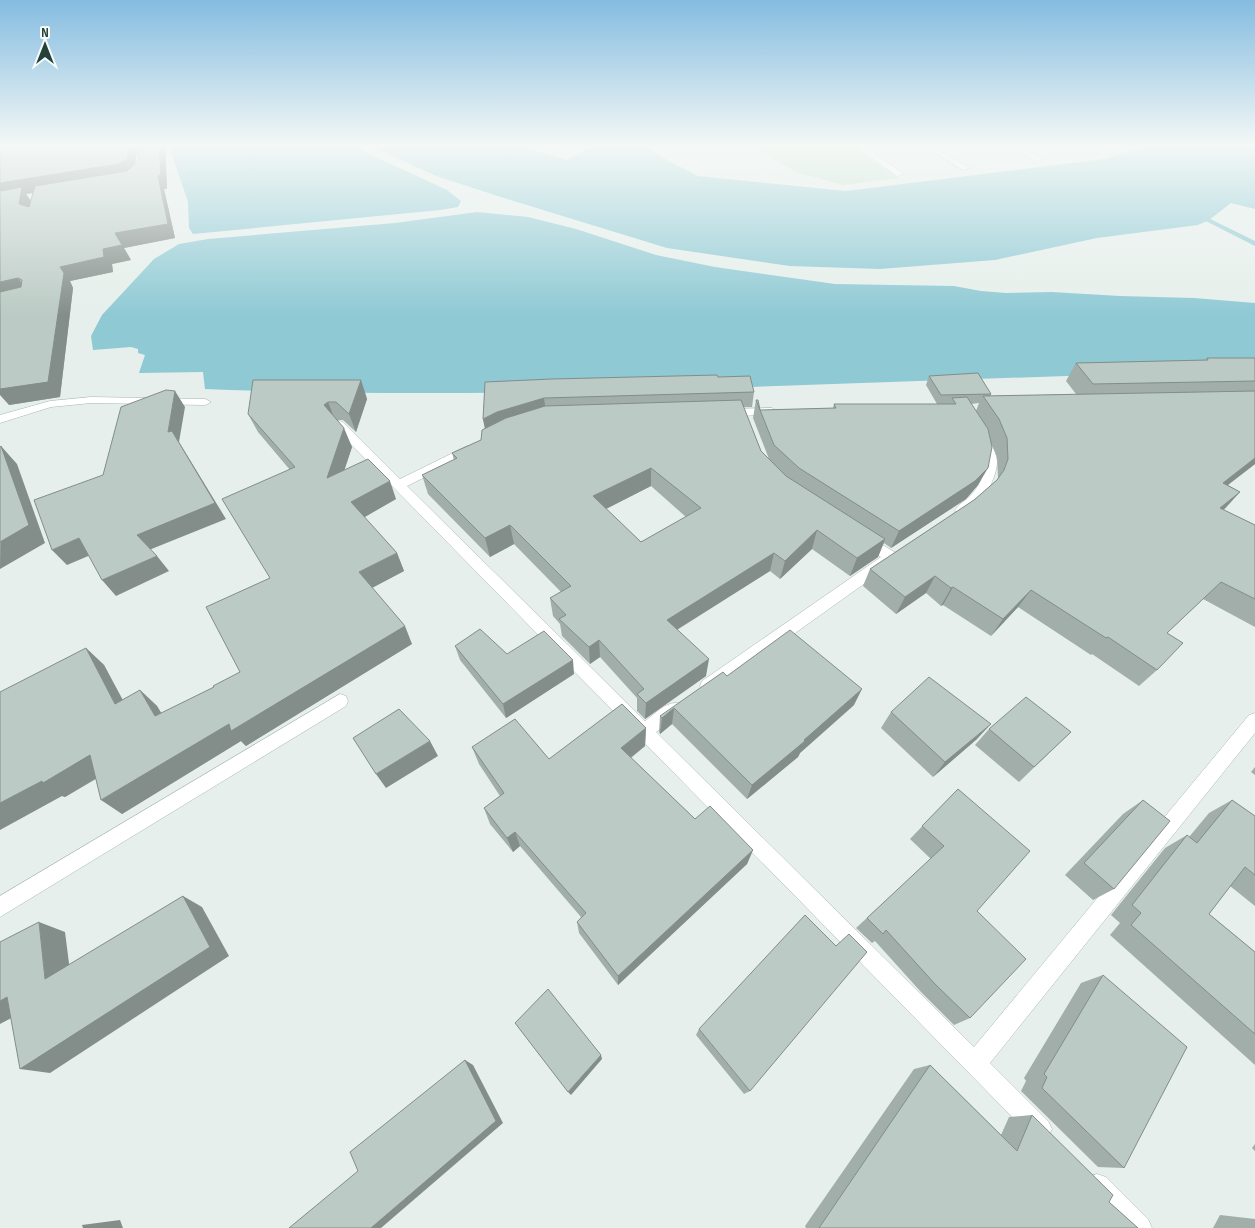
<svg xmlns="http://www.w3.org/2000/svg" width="1255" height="1228" font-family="'Sofia Sans Condensed',sans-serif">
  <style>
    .green { fill: #bfe0c8 }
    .water { fill: #8ec9d4 }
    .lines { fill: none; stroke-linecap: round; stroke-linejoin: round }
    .stream { fill: #8ec9d4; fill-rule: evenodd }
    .street-casing { stroke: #a8b8b2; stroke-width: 1 }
    .street { fill: #fff; fill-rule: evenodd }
    .wall { fill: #a1aea9; fill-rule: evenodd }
    .shaded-wall { fill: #838d89 }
    .building { fill: #bbcac4; stroke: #838d89; fill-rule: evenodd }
  </style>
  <rect width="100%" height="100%" fill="#e6efeb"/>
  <path class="green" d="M748,144H848L898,178L843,185L796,172Z"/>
  <path class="water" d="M177,144H348L447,190L461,201L458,207L440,210L193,234L189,228L188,202L171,152Z
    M366,144H512L567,160L595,144H645L661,157L698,176L846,191L1104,159L1156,144H1255V209L1231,203L1209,220L1198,225L1097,238L995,260L880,269L790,266L667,248L507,199L436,176Z
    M477,212L528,217L576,229L656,255L715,267L835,284L954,286L981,291L1006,293L1052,292L1120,296L1194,298L1255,303V368L1204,372C871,380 538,402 205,389L203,372L139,373L145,355L138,353V349L131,347L93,350L91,336L102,315L154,259L179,244L208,239L395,223Z"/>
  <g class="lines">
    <path class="stream" d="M1194,213H1198L1255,241V246L1194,215Z"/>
    <g class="street-casing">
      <path id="street" d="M852,144H859L864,147L906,144L903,146L869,150L904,174L897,176Z
        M921,144H928L970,168L963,170Z
        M1006,144H1014L1042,159L1035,161Z
        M1078,144H1086L1096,149L1090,150Z
        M91,397L205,399L211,402L205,405L91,403L51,407L0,423V415L50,401Z
        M772,408L778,412L776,414L725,417L719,413L725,409Z
        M339,421L343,422L400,479L467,446H475L477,449L475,452L407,486L645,721C655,714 668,699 681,704L683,709L681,714L656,732L974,1047L1249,715L1255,713V733L990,1063L1048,1121L1052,1129L1048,1137L1040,1141L1032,1137L335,428L333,425Z
        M984,437L988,438C992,445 996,453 997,461C998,477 977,519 957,513L955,510C959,504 965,501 970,496C986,480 988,461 978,441Z
        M864,534L896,553L898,557L896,561L714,691L708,693L702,691L700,686L702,681L881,557L859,542L857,539L859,536Z
        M340,694L346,696L348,701L346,706L0,917V896Z
        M1097,1174L1106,1177L1148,1219L1152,1228H1121L1088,1195L1085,1186L1088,1177Z"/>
    </g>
    <use href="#street" class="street"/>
  </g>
  <path class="wall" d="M0,144H165L167,189H164L175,238L124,248L131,260L112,264L113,272L70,281L73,288L60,397L9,405ZM137,154L139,155L138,161L135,164ZM33,193L31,201L26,194Z
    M1207,358H1255V464L1228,485L1240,492L1224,510L1255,525V627L1203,599L1167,633L1157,670L1139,686L1092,654L1091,655L1018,607L991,636L943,605L941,606L926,593L896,614L863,586L870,569L974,500L997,480L998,478L997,457L990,440L978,485L966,499L891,548L884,543L878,557L850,576L812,549L780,579L770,571L677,630L706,676L645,719L637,711V698L600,657L590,664L562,636L560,624L553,616L550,598L561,592L514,544L490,557L428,494L422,475L454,460L452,453L481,440L485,428L483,419L485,382L718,377L754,392L752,407H743L761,451L769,459L753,418L756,400L760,410L833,408L834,404H937L926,385L929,376L991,394V396L1076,394L1066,381L1076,363L1205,360ZM979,403L976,411L971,404ZM651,486L686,517L641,542L606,509Z
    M361,380L367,399L356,432L343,420H337L352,447L344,470L396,499L364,517L397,553L404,571L372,588L412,644L246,746L241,741L122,814L96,779L65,797L62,796L86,648L104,665L123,700L140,690L157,706L161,714L214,687L240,672L270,578L290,470L258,432L248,414Z
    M455,646L574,674L506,718L460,660Z
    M727,676L854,705L800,753L798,757L747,799L672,724L660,734L659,732L660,716Z
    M891,712L977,739L933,777L881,728Z
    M646,728L645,746L631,758L695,819L753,850L747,864L618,985L579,933L577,922L581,917L520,846L513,852L490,824L484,808L500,796L479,764L472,747L549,759Z
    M989,729L1071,732L1019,782L975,745Z
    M1255,767V775L1251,772Z
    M958,789L977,911L970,1018L954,1025L921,992L875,941L872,943L856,928L931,859L910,839Z
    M1143,800L1114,889L1093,900L1065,875L1123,814Z
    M1232,800L1255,816V906L1230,886L1209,914L1255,952V1065L1110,935L1120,923L1111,915L1165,848L1187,835L1189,837L1209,813Z
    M1103,975L1124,1168L1098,1167L1021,1091L1026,1081L1024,1078L1081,983Z
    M699,1029L750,1091L744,1094L696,1035Z
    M930,1065L1001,1135L1009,1117L1032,1115L1109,1202L1138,1228H806L805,1226L914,1069Z
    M1255,1144V1151L1252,1148Z
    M1220,1215L1255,1219V1228H1213Z"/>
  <path class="shaded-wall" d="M130,144H132L137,154L133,172L126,177L26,194L31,201L28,218L0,198V183Z
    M159,144H165L167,189H164L175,238L124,248L131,260L112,264L113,272L70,281L73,288L60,397L9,405L0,395V389L60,267L103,249L158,176Z
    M18,278L29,293L0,300V282Z
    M361,380L367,399L356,432L349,414Z
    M175,391L185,407L179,442L226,519L149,550L137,535L168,432Z
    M544,398L546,413L486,434L483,419L497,412Z
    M328,402L335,420L324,405Z
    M344,428L352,447L336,496L327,478Z
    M1,446L17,464L45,543L0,569Z
    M1255,458V464L1207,501L1223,483Z
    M651,468V486L594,515L593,496Z
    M988,468L978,485L966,499L891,548L899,531Z
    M390,481L396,499L358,521L351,502Z
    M1240,492L1223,510L1220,508Z
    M510,525L514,544L490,557L485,538Z
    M817,530L812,549L780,579L785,561Z
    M79,538L93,554L67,565L52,550Z
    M885,539L878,557L850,576L857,558Z
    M397,553L404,571L368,590L359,572Z
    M774,553L770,571L665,637L667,620Z
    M157,556L169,571L116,596L102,580Z
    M935,576L926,593L896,614L905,597Z
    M953,587L943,605L941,606L951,588Z
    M1031,590L1018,607L991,636L1003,619Z
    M405,626L412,644L246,746L241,741L122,814L101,800L229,724Z
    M599,640L600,657L590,664L589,647Z
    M86,648L104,665L133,720L115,704Z
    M709,659L706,676L645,719L646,703Z
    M573,660L574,674L506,718L503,704Z
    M862,689L854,705L800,753L798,757L747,799L752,785Z
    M140,690L157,706L173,732L155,716Z
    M674,708L672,724L660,734L662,718Z
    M991,724L977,739L933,777L945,762Z
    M646,728L645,746L621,765V748Z
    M430,741L438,756L386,788L376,774Z
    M90,755L110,770L65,797L62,796L0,830V803Z
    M515,832L520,846L513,852L507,838Z
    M753,850L747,864L618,985V976Z
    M183,896L202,907L229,956L50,1073L20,1069Z
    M39,922L65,932L72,987L45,979Z
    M7,997L36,1005L0,1024V1001Z
    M601,1055L602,1059L571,1095L568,1092Z
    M465,1060L473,1065L503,1123L381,1228H371Z
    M120,1220L123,1228H83L82,1225Z"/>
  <path class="building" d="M0,144H130L127,159L119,164L0,183Z
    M139,144H159L161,175L158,176L168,224L115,233L122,245L103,249L104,257L60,267L64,273L48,382L0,389V292L21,287L22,280L18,278L0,282V191L22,187L19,204L29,207L35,186L127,171L138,161L140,144Z
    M1207,358H1255V381L1093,384L1076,363L1208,360Z
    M978,373L991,394L941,395L929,376Z
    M717,375L718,377L750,376L754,392L544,398L497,412L483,419L485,382L552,379Z
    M253,380H361L349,414L336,402H328L324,405L344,428L327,478L368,459L390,481L351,502L397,553L359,572L405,626L231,731L229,724L101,800L90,755L43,783L42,781L0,803V692L86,648L115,704L140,690L155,716L214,687L213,686L240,672L206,607L270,578L222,499L295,467L248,414Z
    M166,390L175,391L168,432L172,431L215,503L137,535L157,556L102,580L79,538L52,550L34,500L103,475L121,407Z
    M1255,391V458L1223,483L1240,492L1220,508L1255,525V599L1221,582L1167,633L1183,643L1157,670L1108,637L1106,638L1031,590L1003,619L953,587L951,588L935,576L905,597L870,569L974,500L997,480L1004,470L1008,459L1007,438L999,419L983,396Z
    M967,397L988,429L992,447L988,468L975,481L899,531L799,468L774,445L756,400H758L760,410L836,408L834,404H956L952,398Z
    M741,400L761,451L786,476L885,539L857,558L817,530L785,561L774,553L667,620L709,659L646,703L637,694L644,689L599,640L589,647L559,619L566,615L550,598L571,586L510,525L485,538L422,475L457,458L452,453L481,440L482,430L506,418L545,406ZM651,468L701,508L641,542L593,496Z
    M1,446L29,525L0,542V447Z
    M480,629L507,654L544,631L573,660L503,704L455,646Z
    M790,630L862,689L804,740L805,741L752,785L674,708L662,718L660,716L723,672L727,676Z
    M929,677L991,724L945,762L891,712Z
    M1026,697L1071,732L1034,767L989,729Z
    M622,704L646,728L621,748L695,819L710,806L753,850L618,976L577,922L586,913L515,832L507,838L484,808L504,793L472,747L515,719L549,759Z
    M399,709L430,741L376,774L353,738Z
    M958,789L1030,851L977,911L1026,959L970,1018L935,984L886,930L883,934L867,918L944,846L922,826Z
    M1143,800L1170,821L1114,889L1084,863Z
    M1232,800L1255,816V875L1245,867L1209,914L1255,952V1034L1131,925L1141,913L1132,905L1187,835L1197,843Z
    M183,896L210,947L20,1069L7,997L0,1001V942L39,922L45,979Z
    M805,915L836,946L849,934L867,952L750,1091L699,1029Z
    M1103,975L1187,1047L1124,1168L1042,1088L1047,1077L1044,1074Z
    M548,989L601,1055L568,1092L515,1023Z
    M465,1060L496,1121L371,1228H289L358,1171L350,1152Z
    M930,1065L1017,1151L1032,1115L1113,1195L1109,1202L1138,1228H819Z"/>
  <linearGradient id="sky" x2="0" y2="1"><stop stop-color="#84bce0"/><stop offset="0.46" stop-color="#f4f8f6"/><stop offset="1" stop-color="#f4f8f6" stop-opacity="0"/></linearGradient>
  <rect width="1255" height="316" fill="url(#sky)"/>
  <g transform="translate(45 45)" stroke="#f7fbf9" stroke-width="4" paint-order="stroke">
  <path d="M0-4L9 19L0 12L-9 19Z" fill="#24423a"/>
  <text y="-8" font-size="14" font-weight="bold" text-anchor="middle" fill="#24423a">N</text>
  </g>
</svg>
